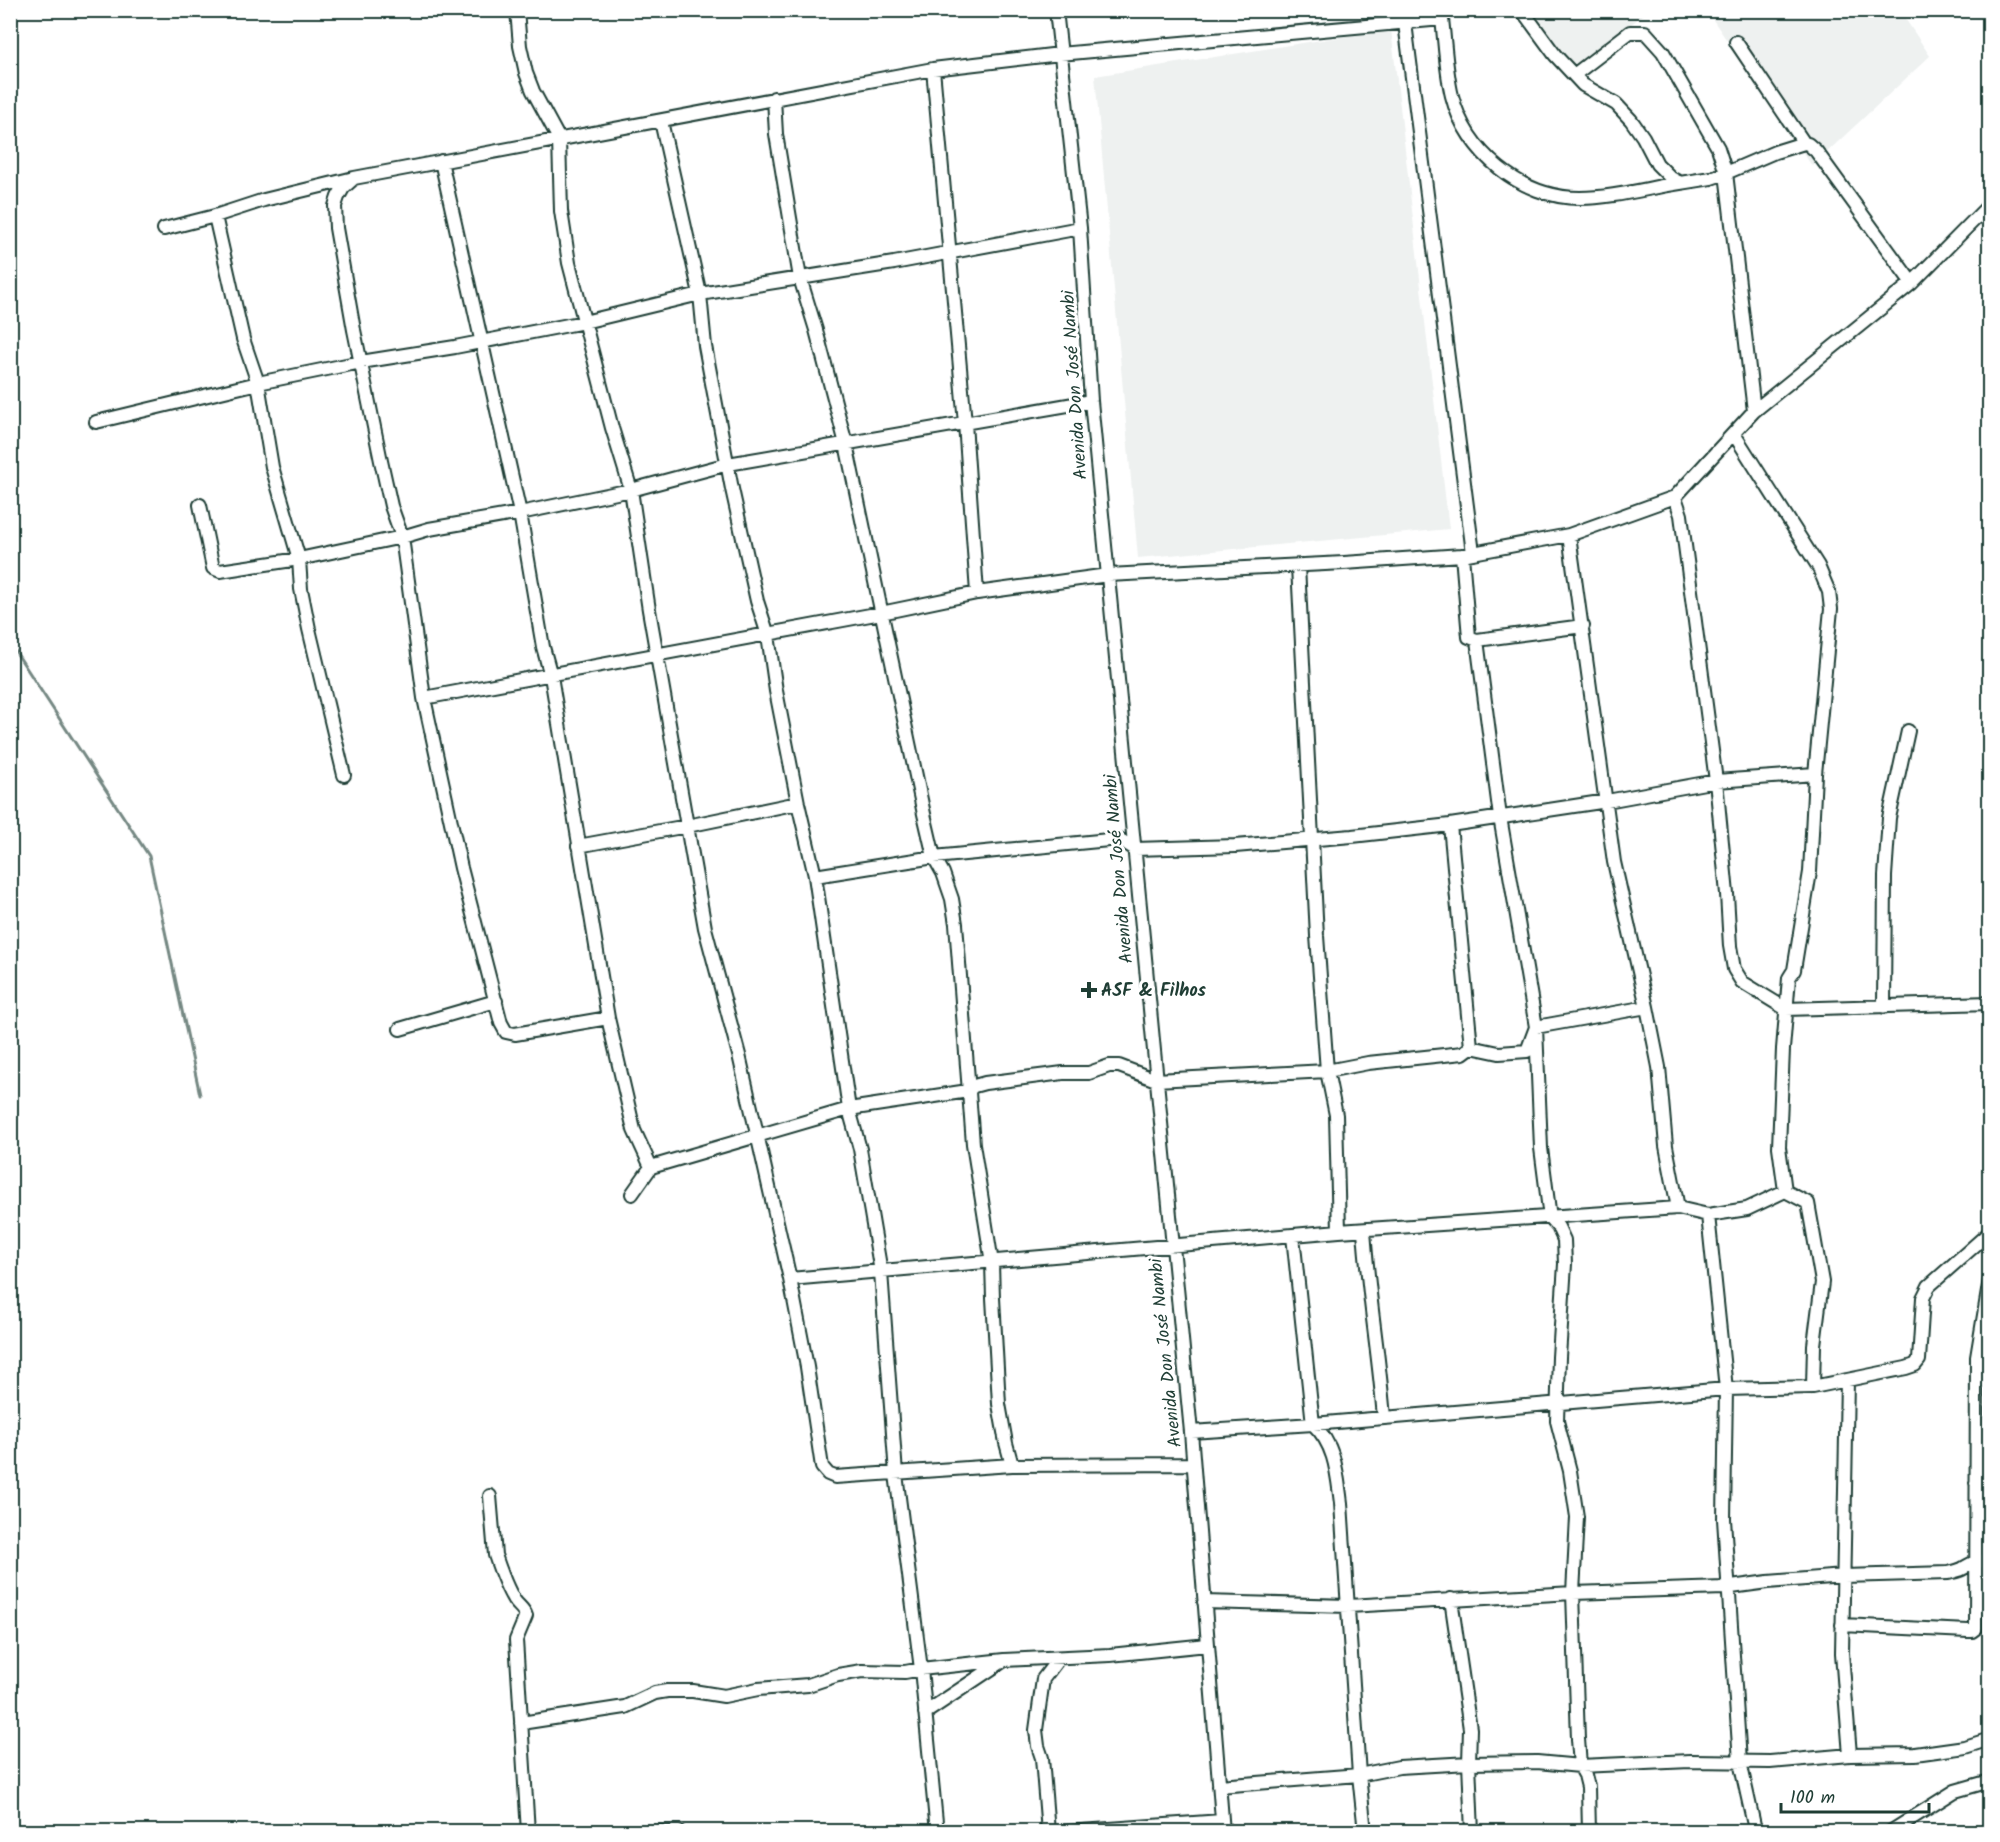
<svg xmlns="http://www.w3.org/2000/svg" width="2000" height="1842" font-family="Kalam,sans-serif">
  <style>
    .built { fill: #eef1f0 }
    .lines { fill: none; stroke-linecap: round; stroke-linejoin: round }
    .stream { stroke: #758883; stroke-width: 3 }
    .minor-casing { stroke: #1f3d34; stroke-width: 16 }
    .minor { stroke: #fff; stroke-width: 12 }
    .poi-dot { fill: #1f3d34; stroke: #fff; stroke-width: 2 }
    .labels { text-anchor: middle; stroke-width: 6; stroke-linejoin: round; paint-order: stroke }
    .street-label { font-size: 18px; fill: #1f3d34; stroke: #fff }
    .poi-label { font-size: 18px; font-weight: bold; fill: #1f3d34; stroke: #fff; text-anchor: start }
  </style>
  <rect width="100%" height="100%" fill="#fff"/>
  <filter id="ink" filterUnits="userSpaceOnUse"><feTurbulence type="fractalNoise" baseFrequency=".0167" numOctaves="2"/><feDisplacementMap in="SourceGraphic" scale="12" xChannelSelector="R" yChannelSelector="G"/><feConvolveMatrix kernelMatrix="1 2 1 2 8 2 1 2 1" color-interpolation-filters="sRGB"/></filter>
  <g filter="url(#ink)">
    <path class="built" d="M1527,11H1648L1564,77Z
      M1707,11H1900L1930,56L1812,166Z
      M1391,29L1449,529L1138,558L1095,76Z"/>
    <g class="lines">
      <path class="stream" d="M10,643L149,856L200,1095"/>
      <g class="minor-casing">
        <path id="minor" d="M517,10L520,46L526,73L533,91L559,139L561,211L569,263L612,428L631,490L649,610L705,928L739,1055L790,1279L807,1367L822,1467L828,1474L835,1477L1012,1465L1193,1464
          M1056,10L1080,228L1091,401L1191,1432L1223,1832
          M1522,10L1555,55L1583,85L1616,104L1631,120L1643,137L1657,164L1671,178L1680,183L1711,178L1726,173L1775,152L1804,143L1808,144L1816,151L1912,283
          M1405,23L1473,553
          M1736,42L1804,143
          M933,69L965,423L977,593
          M1574,75L1630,32H1645L1663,52L1718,148L1726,173L1754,411
          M774,98L776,134L800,278L816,330L846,444L924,814L934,857L943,873L952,899L956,924L973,1144L992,1263L993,1298L999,1404L1006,1443L1012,1465
          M661,121L700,294L705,346L732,489L757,601L768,635L776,691L798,803L815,876L849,1109L860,1149L881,1272L896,1474L921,1669L937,1832
          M441,161L520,513L543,647L551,676L608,1018L634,1130L651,1167
          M353,179L343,188L338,197L335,206L336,228L354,330L381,461L391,506L402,537L424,698L461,868L501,1023L506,1032L515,1034L608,1018
          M215,216L243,339L258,383L272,467L299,559L301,589L309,629L344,775
          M164,229L215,216L264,200L354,178L933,69L1060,54L1442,19C1445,44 1446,72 1452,96C1466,152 1521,198 1580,198C1613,198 1647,188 1680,183
          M96,422L258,383L361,362L455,347L584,322L700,294L894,263L1080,228
          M1734,434L1818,566L1829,592L1831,609L1815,774L1810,872L1794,970L1789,978L1783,1049L1779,1147L1785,1191
          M1675,497L1681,515L1716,781L1727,894L1730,946L1734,969L1742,982L1786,1009L1990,1003
          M200,505L213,568L220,571L299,559L402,537L429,529L520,513L631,490L728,464L1091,401
          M1569,535L1614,862L1647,1007L1659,1067L1666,1146L1678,1208
          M1462,555L1469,637L1477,640L1583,626
          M1298,566L1317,936L1327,1071L1336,1115L1339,1231
          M1477,640L1500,817L1536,1027L1541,1148L1550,1218L1558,1227L1564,1240L1565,1264L1559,1357L1557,1421L1570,1471L1577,1517L1573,1593L1578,1739L1580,1766L1585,1775L1588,1787L1589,1832
          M424,698L881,613L977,593L1108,575L1344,563L1462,555L1569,535L1675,497L1754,411L1912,283L1990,204
          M1450,825L1471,1047
          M578,846L687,826L798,803
          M815,876L934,857L1119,839L1135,849L1235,846L1352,836L1450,825L1607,801L1716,781L1815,774
          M1884,1007L1885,876L1889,818L1908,731
          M400,1029L496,1001
          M1785,1191L1808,1203L1822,1282L1814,1345L1813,1387
          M632,1194L651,1167L849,1109L968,1091L974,1086L985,1083L1063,1073H1089L1109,1066H1119L1156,1080L1327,1071L1368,1063L1463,1053L1471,1047L1499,1053L1527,1051L1536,1027L1647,1007
          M1708,1215L1726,1389L1724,1519L1740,1762L1754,1825L1758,1832
          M1364,1230C1368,1293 1379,1355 1384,1418
          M1293,1236L1313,1424C1336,1446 1337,1474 1341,1503L1359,1775L1365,1832
          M790,1279L1339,1231L1678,1208L1708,1215L1747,1209L1785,1191
          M1977,1357L1990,1359
          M1847,1380L1842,1653L1850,1755
          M1191,1432L1313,1424L1726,1389L1813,1387L1906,1368L1915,1365L1919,1360L1923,1298L1929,1286L1990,1232
          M1976,1483L1990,1484
          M490,1496L495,1555C500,1570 506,1587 514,1600C518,1606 524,1609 526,1616L516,1640L528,1832
          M1451,1599L1470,1729L1469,1763L1472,1832
          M1204,1602L1349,1606L1573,1593L1724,1588L1768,1582L1844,1576L1948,1573C1952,1572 1958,1571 1962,1569C1972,1564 1979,1556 1990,1564
          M1842,1625L1968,1631H1972L1976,1628L1977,1357L1990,1279
          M925,1713L1003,1661
          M521,1723L625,1707L655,1693L667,1691H693L724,1696L758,1689L808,1685L838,1675L862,1671L905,1672L921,1669L1004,1660L1110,1655L1207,1645
          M1219,1786L1359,1775L1399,1767L1469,1763L1537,1762L1580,1766L1690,1761L1770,1762L1850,1755L1915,1754L1965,1747L1990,1739
          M629,1832H679
          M1048,1832L1042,1758L1038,1746L1036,1730L1043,1679L1059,1658
          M1067,1832L1222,1821
          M1890,1832L1955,1791L1990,1781"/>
      </g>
      <use href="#minor" class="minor"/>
    </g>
  </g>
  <path class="poi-dot" d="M1086 981h6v6h6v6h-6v6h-6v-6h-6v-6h6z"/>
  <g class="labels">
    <g class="street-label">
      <text transform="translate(1074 385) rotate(-94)" y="6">Avenida Don José Nambi</text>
      <text transform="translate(1118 869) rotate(-95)" y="6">Avenida Don José Nambi</text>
      <text transform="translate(1165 1353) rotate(-96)" y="6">Avenida Don José Nambi</text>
    </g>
    <g class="poi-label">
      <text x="1101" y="996">ASF &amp; Filhos</text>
    </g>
  </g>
  <rect width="2000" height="1842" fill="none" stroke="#fff" stroke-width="36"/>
  <rect x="18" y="18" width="1964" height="1806" fill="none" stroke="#1f3d34" stroke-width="2" filter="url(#ink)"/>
  <path d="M1781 1803v9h148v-9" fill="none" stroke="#1f3d34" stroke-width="3"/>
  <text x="1790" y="1803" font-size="18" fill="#1f3d34" stroke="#ffffff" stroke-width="4.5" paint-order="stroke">100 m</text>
</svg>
